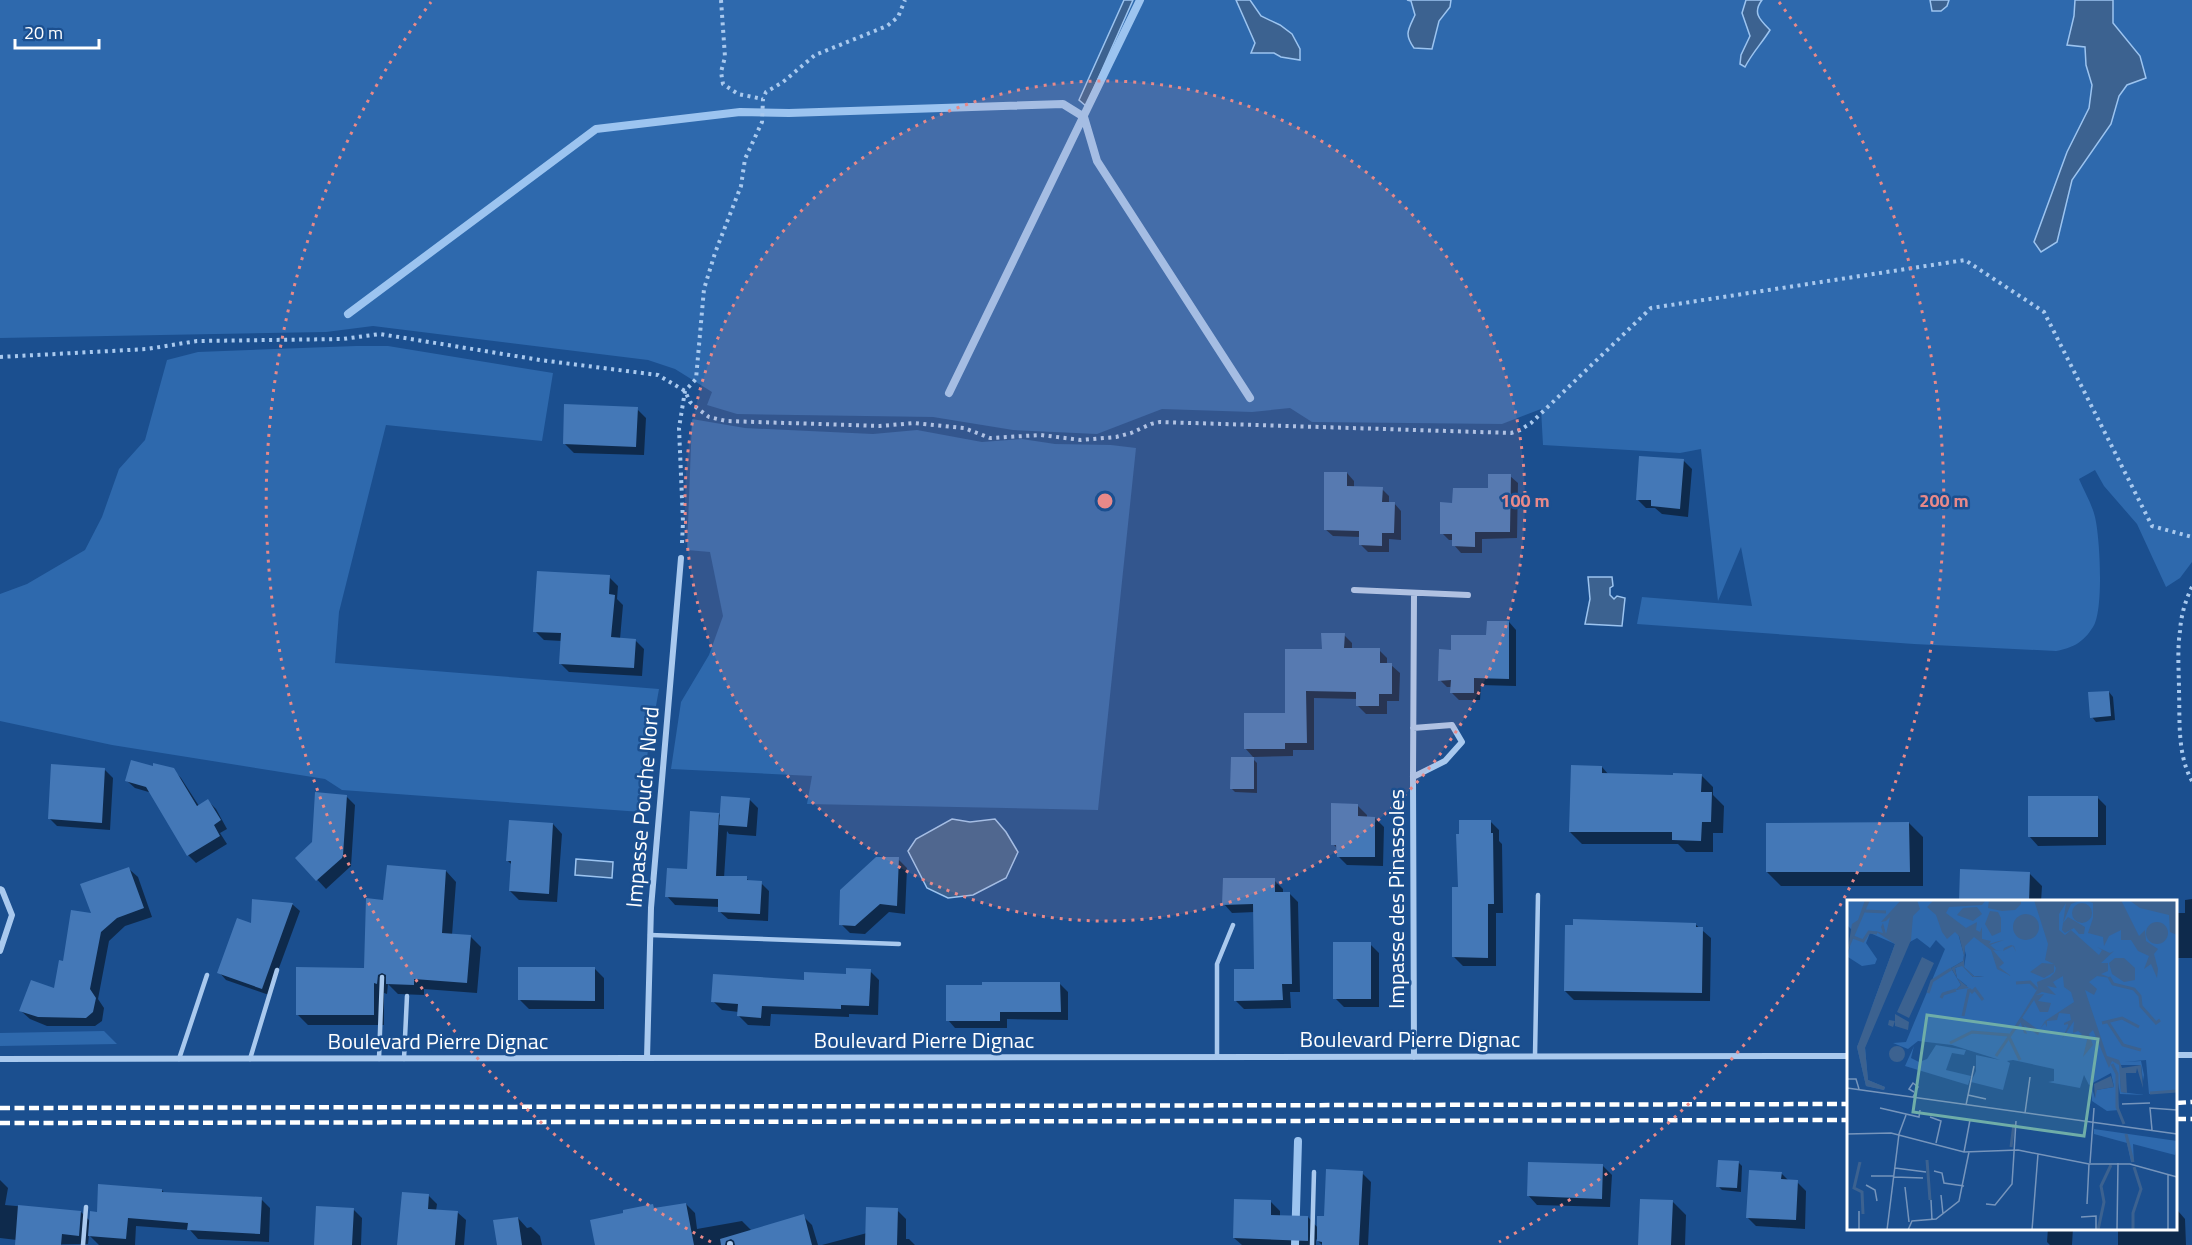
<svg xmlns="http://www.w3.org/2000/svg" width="2192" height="1245" font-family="'Titillium Web',sans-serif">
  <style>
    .green { fill: #2e69ad }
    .water { fill: #3c6290; stroke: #9cc4f0; stroke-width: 1.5 }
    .shadow { fill: #0007 }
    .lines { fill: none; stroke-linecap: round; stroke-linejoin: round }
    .stream { stroke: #9cc4f0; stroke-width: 8 }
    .building { fill: #4478b7 }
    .path { stroke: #a9c9ee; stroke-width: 4; stroke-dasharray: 3 4.5; stroke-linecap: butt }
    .service { stroke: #a9c9ee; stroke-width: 4.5 }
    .minor { stroke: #a9c9ee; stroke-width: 6 }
    .rail { stroke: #fff; stroke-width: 4.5; stroke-dasharray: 10 4.5; stroke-linecap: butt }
    .ring { fill: none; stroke: #e88989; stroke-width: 3; stroke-dasharray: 3 6 }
    .labels { text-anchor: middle; stroke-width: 5; stroke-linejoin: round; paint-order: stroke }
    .street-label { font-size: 22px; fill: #fff; stroke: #1b4f8f }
    .inset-river { fill: none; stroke: #3c6290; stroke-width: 3 }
    .inset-road { fill: none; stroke: #7695bc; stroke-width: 1.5 }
    .view { fill: #6fada8; fill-opacity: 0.15; stroke: #6fada8; stroke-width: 3 }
    .inset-edge { fill: none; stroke: #fff; stroke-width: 3 }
    .centre { fill: #e88989; stroke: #1b4f8f; stroke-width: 3 }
    .ring-label { font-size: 18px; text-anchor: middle; font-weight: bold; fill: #e88989; stroke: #1b4f8f; stroke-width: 5; stroke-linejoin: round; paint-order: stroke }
  </style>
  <rect width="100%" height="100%" fill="#1b4f8f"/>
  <path class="green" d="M0,0H2192V562L2180,578L2166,587L2137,524L2104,486L2095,470L2079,479C2084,491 2092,504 2095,517C2100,537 2104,611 2093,627C2083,643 2072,648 2056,651L1914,644L1637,624L1642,597L1752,606L1741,547L1718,601L1701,449L1680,453L1543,445L1541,409L1502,424L1312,422L1290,408L1252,412L1162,409L1097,434L1013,430L933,417L737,414L707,405L712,392L675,369L648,360L373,326L326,332L0,338Z
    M356,346H388L553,373L542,441L386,425L339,612L335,663L659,689L645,768L641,812L342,790L325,779L112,745L0,721V594L27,584L85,550L102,517L119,469L145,440L167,360L198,352Z
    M692,419L745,428L873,434L917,430L982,442L1022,439L1055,444L1111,445L1136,448L1098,810L807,804L812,776L671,769L681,702L709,655L723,616L710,552L687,550Z
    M104,1031L117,1044L0,1046V1033Z"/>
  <path class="water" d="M1124,0H1133L1086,106L1079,100Z
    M1236,0H1250L1261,16L1280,25L1292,34L1300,49V60L1281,57L1274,53H1251L1255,43Z
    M1407,0H1451L1450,7L1439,21L1432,49L1414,48C1404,34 1408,30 1415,15L1411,1Z
    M1746,0H1762C1752,13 1760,20 1770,30C1762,43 1752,53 1745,67L1740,64L1741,55L1750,36L1742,13Z
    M1930,0H1949L1947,6L1941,11H1932Z
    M2075,0H2113V23L2140,56L2146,78L2127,85L2119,96L2111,124L2072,180L2057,242L2041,252L2034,242L2067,152L2089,108L2092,85L2086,65L2085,47L2067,45L2074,16Z
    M1588,577H1612L1613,586L1610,588V595L1614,599L1617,596L1625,598L1622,626L1585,624L1590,599Z
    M952,819L970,822L995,819L1006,832L1018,852L1006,878L973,895L948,898L927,888L908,851L916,839Z
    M576,859L613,862L612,878L575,875Z"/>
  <path class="shadow" d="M637,409L646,418L644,455L574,453L564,443Z
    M1683,460L1692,469L1688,517L1662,514L1655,508H1646L1637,499Z
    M1347,473L1354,481V488L1382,489L1389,496V503H1394L1401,511V540L1389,539V552H1368L1360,544V537L1333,536L1325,529Z
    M1510,476L1518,483L1517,538L1482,539V553H1461L1454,545V540H1449L1442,533L1454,504L1490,490Z
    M609,577L618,586L617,599L623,605L620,639L635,640L644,649L642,676L569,672L560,663L562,641L544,640L535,631Z
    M1509,622L1516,630V686L1481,685L1480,700H1459L1452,693V687H1447L1440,680L1452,651L1488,637Z
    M1344,635L1352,643V649L1379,650L1387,658V665H1391L1400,673L1399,701H1387V714H1366L1358,706V699L1314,698V750H1293V756L1253,757L1245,748L1287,715L1323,651Z
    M2109,692L2113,697L2115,720L2096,722L2092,717Z
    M1253,759L1257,763V793L1235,792L1231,788Z
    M1602,767L1609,775H1701L1713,787V795L1724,806L1723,833H1713V852H1686L1678,844H1582L1570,832Z
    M105,770L113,778L110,830L57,826L49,818Z
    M173,770L181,778L199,806L208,801L216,809L227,829L220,833L227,844L196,863L188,855L152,793L135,788L127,781Z
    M346,796L355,805L351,866L326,889L297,858L314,843Z
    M2097,797L2106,806V845L2038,846L2029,836Z
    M749,799L758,808L756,836L729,834L727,831L724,878H746L750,882L761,883L769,891L768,921L728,919L719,911L720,907L675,905L667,896L688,870L719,814L721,816Z
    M1358,806L1367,815V818H1375L1384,827L1383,866L1347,865L1338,856V849L1333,844Z
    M1490,821L1499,830V841L1502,844L1503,913H1496V966H1463L1454,957Z
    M1909,823L1923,837V886H1781L1767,872Z
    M553,824L562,834L557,902L519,900L510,891L512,865L507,860Z
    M898,859L907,868L905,914L889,912L865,934L850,933L841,924Z
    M129,869L138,877L152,917L125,926L109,941L98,999L104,1008L102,1021L95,1026H47L30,1019L21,1011L55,990L64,963L93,915Z
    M446,871L456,882L452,935L471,937L481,947L477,993L424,989V995L398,994L388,984L387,994L384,993V1025H308L297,1014L365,969L385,901Z
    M2029,873L2042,886L2041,902H1960Z
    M1274,880L1283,889V893H1289L1298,902L1300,992H1290L1291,1008L1244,1009L1235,1000L1255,971V912L1232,913L1224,904Z
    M2192,899V958H2176V913H2185V900Z
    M292,904L300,911L269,995L226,980L219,972L253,926Z
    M1695,924L1711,938L1710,1001L1574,1000L1565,991Z
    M1370,944L1379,953V1007H1344L1335,998Z
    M595,969L604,978V1009H529L520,1000Z
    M870,971L879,980L878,1015L849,1014V1017L771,1014L770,1026L748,1025L739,1016V1012L722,1010L713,1001Z
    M1060,984L1068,992V1020L1007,1019V1028H955L948,1020Z
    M1738,1162L1742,1166L1741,1192L1722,1190L1718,1186Z
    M1603,1166L1612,1175L1610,1207L1537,1205L1528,1195Z
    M1362,1173L1371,1182L1368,1245H1322L1316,1239V1245H1242L1234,1238L1271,1202L1280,1211V1217H1308L1318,1228Z
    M1781,1173L1789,1181L1797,1182L1806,1191L1805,1229L1756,1226L1747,1217Z
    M0,1180L8,1188L5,1205L81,1212L91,1222L98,1214L162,1190L165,1194L261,1199L270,1208L269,1242L198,1239L190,1230L136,1226L135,1245H99L89,1235L88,1244L17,1245V1240L0,1238Z
    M428,1195L437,1204L436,1211L457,1212L466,1220L464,1245H399Z
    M1672,1201L1686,1215L1685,1245H1640Z
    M686,1204L695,1213L697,1229L742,1221L751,1230L754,1245H597L652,1206L656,1209Z
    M353,1209L362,1218L361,1245H316Z
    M897,1210L906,1219V1239H909L915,1245H822L867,1233Z
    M2178,1211L2185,1219L2186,1245H2118V1228H2176V1212Z
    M803,1216L812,1225L818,1245H765Z
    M518,1218L527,1228L531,1227L540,1236L542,1245H498Z
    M2048,1228H2073L2072,1245H2050L2047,1242Z"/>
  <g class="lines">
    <path class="stream" d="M348,314L596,129L740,112L789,113L1063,104L1084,117L1097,161L1250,398
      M949,393L1140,0
      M1295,1245L1298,1141"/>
  </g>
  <path class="building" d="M564,404L638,407L636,447L563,444Z
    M1639,456L1684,459L1680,509L1651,506V500H1636Z
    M1324,472H1347V486L1383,487L1382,502H1395L1394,533H1382V546L1359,545V531L1324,530Z
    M1488,474H1511L1510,532H1475V547L1452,546V534H1440V502L1452,503L1453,488H1488Z
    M537,571L610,575L609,594L615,595L611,637L636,639L634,668L559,664L561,633L533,632Z
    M1487,621H1509V679L1474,678V693H1450L1451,680L1438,681L1439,649L1451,650V635H1486Z
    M1321,633H1345L1344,648H1380V663H1392V694H1379V706H1356V692L1306,691L1307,743H1285V749H1244V713H1285V649H1322Z
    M2109,691L2111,716L2090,718L2088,692Z
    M1231,757H1254V789H1230Z
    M131,760L153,766V763L174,768L197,806L208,799L221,820L214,825L220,836L187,856L146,787L125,781Z
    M51,764L105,768L102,823L48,819Z
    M1571,765L1602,766V773L1673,775V773L1702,774L1701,792H1712L1711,822H1702L1701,841L1672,840V832H1569Z
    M315,792L347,795L343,855L342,858L316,881L295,858L312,842Z
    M721,796L750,798L747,827L719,825Z
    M2028,796H2098V837H2028Z
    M1331,803L1358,804V816L1375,817V857H1337L1336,845H1331Z
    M690,811L719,813L716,876H747V880L762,881L760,914L718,912V899L665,897L667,868L687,869Z
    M509,820L553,823L549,894L509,891L511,861H506Z
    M1459,820H1491V833H1493L1494,904H1488V958L1452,957V887H1458L1456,834H1459Z
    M1909,822L1910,872H1766V823Z
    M876,857H899L897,906L880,904L855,926L839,925L840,890Z
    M387,865L446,870L442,933L471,935L467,983L414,979V985L386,984V975L382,973L378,975L377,984L374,983V1015H296V967L364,968L366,898L383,900Z
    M129,867L144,908L117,918L101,932L90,989L96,998L93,1012L86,1018L38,1017L19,1011L31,980L54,988L59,960L63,961L71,910L91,913L80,884Z
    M1960,869L2030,872L2029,902H1959Z
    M1223,878H1275V892H1290L1292,984H1282L1283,1000L1234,1001V969H1254L1253,904L1222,905Z
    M252,899L293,903L262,989L217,973L237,918L251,923Z
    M1573,919L1696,923V927H1703L1702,993L1564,991L1565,925H1573Z
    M1333,942H1371V999H1333Z
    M518,967H595V1001L518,1000Z
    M846,968L871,969L869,1006L841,1005V1009L762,1006L761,1018L737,1016L738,1004L711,1002L713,974L804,980V972L846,974Z
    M982,982H1060L1061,1012H1000V1021H946V985H982Z
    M1718,1160L1739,1161L1737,1188L1716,1187Z
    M1528,1162L1603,1164L1602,1199L1527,1196Z
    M1326,1169L1363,1171L1359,1245H1322V1242L1317,1241V1216H1324Z
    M1749,1170L1782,1172L1781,1179L1798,1180L1796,1220L1746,1218Z
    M98,1184L162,1189V1192L262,1197L260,1234L187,1230L188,1223L128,1218L126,1239L88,1236L90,1211L97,1212Z
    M402,1192L429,1194L428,1209L458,1211L455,1245H397Z
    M1234,1199L1271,1200V1215L1308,1216V1241L1233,1238Z
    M1640,1199L1673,1200L1671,1245H1638Z
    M686,1203L694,1245H595L590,1220L623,1213V1210L653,1204L654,1208Z
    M18,1205L81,1211L79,1236L62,1234L61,1245H15Z
    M316,1206L354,1208L352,1245H314Z
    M866,1207L898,1208L897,1245H865Z
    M804,1214L812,1245H735L734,1241L731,1239L726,1241L725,1245H721L720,1239Z
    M518,1217L522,1245H497L493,1220Z"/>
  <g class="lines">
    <path class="path" d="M721,0L725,57L721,72L723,84L738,94L763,99
      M0,357L147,349L197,341L343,339L380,334L540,360L658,375L685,391L690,402L697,408L709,417L726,421L880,426L914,423L964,428L990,438L1041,435L1081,440L1116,437L1131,433L1151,424L1160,422L1511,433L1520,430L1531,423L1651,308L1965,260L2044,312L2152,526L2192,537
      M682,543L683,522L679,428L685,391L696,379L704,289L715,253L741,186L745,159L762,122L763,99L766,92L783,82L815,55L887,26L898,17L905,0
      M2192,587C2185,601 2181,616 2180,631C2177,651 2179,672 2179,691C2180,721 2177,754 2192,781"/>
    <path class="service" d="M650,935L899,944
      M1535,1056L1538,895
      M1217,1057V964L1233,925
      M179,1059L207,975
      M250,1059L277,970
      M379,1059L382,977
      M404,1059L407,996
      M83,1245L86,1207
      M1312,1245L1314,1172"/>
    <path class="minor" d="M1354,590L1468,595
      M1414,593L1413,777L1414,1057
      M1413,777L1445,761L1462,742L1452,725L1413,728
      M0,889L2,890L12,915L0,951
      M2176,1055H2192
      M647,1058L651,908L681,558
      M0,1059L1848,1056
      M730,1245V1244"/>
    <path class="rail" d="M2176,1103L2192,1102
      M0,1108L1848,1104
      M2176,1119H2192
      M0,1123L1848,1120"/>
  </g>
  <circle cx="1105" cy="501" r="420" fill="#e88989" fill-opacity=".12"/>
  <g class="ring">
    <circle cx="1105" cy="501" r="420"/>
    <path d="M711 1242A839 839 0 0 1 431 2M1779 2A839 839 0 0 1 1499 1242"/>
  </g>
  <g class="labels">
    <g class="street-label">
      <text transform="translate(642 807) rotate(-85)" y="8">Impasse Pouche Nord</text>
      <text transform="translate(1396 899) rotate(-90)" y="8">Impasse des Pinassoles</text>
      <text x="1410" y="1047">Boulevard Pierre Dignac</text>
      <text x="924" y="1048">Boulevard Pierre Dignac</text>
      <text x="438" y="1049">Boulevard Pierre Dignac</text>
    </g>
  </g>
  <g transform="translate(1847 900)">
    <rect width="330" height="330" fill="#1b4f8f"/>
    <path d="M0,0H64L51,45L23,112L48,44L23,33L19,43L30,59L28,64L15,66L1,57L5,30L0,25ZM67,0H95L90,12L91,17L111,33L117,55L116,61L104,68L114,85L109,90L120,86L110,78L108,68L115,65L126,77H137L127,76L117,67L119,55L113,32L92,15L96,0H330V190L302,194L299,160L277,162L294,161L297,175L296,181L294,165H273L274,192L298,195L273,194L269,172L272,210L260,211L245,201V188L248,198L249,190L267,187L264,173L242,185L237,175L233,188L201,182L207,181V169L166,160L160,161L163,163L156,190L124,182L129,171V155L153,160L105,145L71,141L61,149L46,143L59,142L98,49L89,40L83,48L70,38L61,43L18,147L21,180L38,187L37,190L19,186L10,147L56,41ZM89,145L119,150L117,155L105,153L99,170L124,176L121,185L58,166L67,146L64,158L72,162L80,159ZM247,229L330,241L328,255L286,244L287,262H284L280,243L247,234Z" fill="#2e69ad"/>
    <path d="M18,0H23L0,53L5,24L11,20ZM54,0H70L73,9L66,16L64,40L18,148L21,180L38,187L37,190L19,186L10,147L48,44L28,31L36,33L34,27L36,23L39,34L43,17L39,21L34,22ZM87,0H139L135,5L102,7L99,13L119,28L130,22L129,30L133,32L135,27V39L144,41L142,44L152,41L157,40L143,45L149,50L156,51L157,48L164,45L167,46L169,52L166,46L156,51L146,50L157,63L152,67L164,76L150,69L144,50L127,37L118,46L117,67L127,76L137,77H126L115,66L108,68L110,78L122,88L108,90L114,85L104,68L116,61L117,56L112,36L108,32L100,39L95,32L89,15L80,7ZM142,0H174V4L168,10L155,11L141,8ZM187,0H234L224,4L216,23L221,17L238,27L237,34H232L227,28L218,33L215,30L219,3L212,14V30L218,35L224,30L252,55L255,50L250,47L263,53L267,51L254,63H261V71L254,74L264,78L250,76L242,82L250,89L247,95L238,90L260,156L272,160L275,168L294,165L296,188L290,168L289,173H279L280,193L274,192L272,165L265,161L262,168L246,130L242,134L246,145L236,157L241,136L230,137L235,134L231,131L226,133L227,121L215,139L221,126V124L217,125V123L224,120L223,114L212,113L210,120L200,121V127L198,123L193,129L198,121L227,102L224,92L217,87L216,76L206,82L210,88L200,86L209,95L195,92L189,95L197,94L191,101L204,103L201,112H193L187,100L175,118L193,131L191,135L177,125L180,134L177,133L173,120L163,135L191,88L190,82L203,77L208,72L209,68L207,65V72L197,78L183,72L195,63L207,64L198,60L201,44ZM238,0H274L292,36L298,30L299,41L311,49L307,54L311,69L310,78L304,64L297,69L302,56L291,51L284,40H274V30L262,36L257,46L256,37L241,33L246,18V3ZM282,0H330V35L323,32L322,15L293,8ZM225 13a10 10 0 1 1 20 0a10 10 0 1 1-20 0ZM130,7L135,14L126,21L110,15L116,8ZM143,11L151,12L154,18V32L145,36L138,24ZM166 27a13 13 0 1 1 26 0a13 13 0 1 1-26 0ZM299 33a11 11 0 1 1 22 0a11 11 0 1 1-22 0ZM75,57L87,63L62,118L50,112ZM268,58H277L288,68V80L277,82L265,74L262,63ZM48,114L62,122L61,130L48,126V121L46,127L41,125L42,120L48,121ZM42 154a8 8 0 1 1 16 0a8 8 0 1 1-16 0ZM264,176L267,187L250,190L248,199L247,184Z" fill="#3c6290"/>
    <path class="inset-river" d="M18,11L39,12M6,37L16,41L22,32L30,33M262,77L266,84L287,89L293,96L294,106L309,123L313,120M169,83L183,82L190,89M122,89L125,92L128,89L136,100M81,93L85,81L104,69M94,98L96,94L109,90M116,116L122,89M261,122L276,145L294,150M255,123L275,118L292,127M103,143L125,132L161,135L173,160M149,156L175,118M265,164L270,174V207L277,224M303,193L330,191M279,234L286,262M164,247L167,224M80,260L83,300M13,262L7,288L15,292L16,314M251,330L257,302L254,286L264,265M286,330V313L294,289L287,267"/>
    <path class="inset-road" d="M0,179H9L12,189M0,188L330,234M121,195L139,199M66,197L71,187L66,183L62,189L67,192M275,204L303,203M119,205L127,166M33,208L72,217L73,210M178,213L183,177M83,217L94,221L89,243M305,230L303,208L330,210M0,234L44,233L117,252L171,250L242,264H283L330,277M117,252L123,220M243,263L247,208M48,268L79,272M87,271L95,273L97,283L117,286M24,276H46M47,277L76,278M19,285L28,290L30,301M58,287L62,322M94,295L96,314M84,300L85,320M139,304L148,305L165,284L169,221M240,304L242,264M234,317L249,316V330M12,330V311M40,330L52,234L59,215M61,330L65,321L89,319L112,301L122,252M185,330L191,254M270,330L271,263M321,330V275"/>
    <path class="view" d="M80,115L251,139L237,236L66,212Z"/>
    <rect width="330" height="330" class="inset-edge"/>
  </g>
  <circle cx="1105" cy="501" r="9" class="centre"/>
  <g class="ring-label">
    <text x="1525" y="507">100 m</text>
    <text x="1944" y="507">200 m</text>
  </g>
  <path d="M15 39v9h84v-9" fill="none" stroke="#ffffff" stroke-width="3"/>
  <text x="24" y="39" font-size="18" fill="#ffffff" stroke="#1b4f8f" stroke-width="4.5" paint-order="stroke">20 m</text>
</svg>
